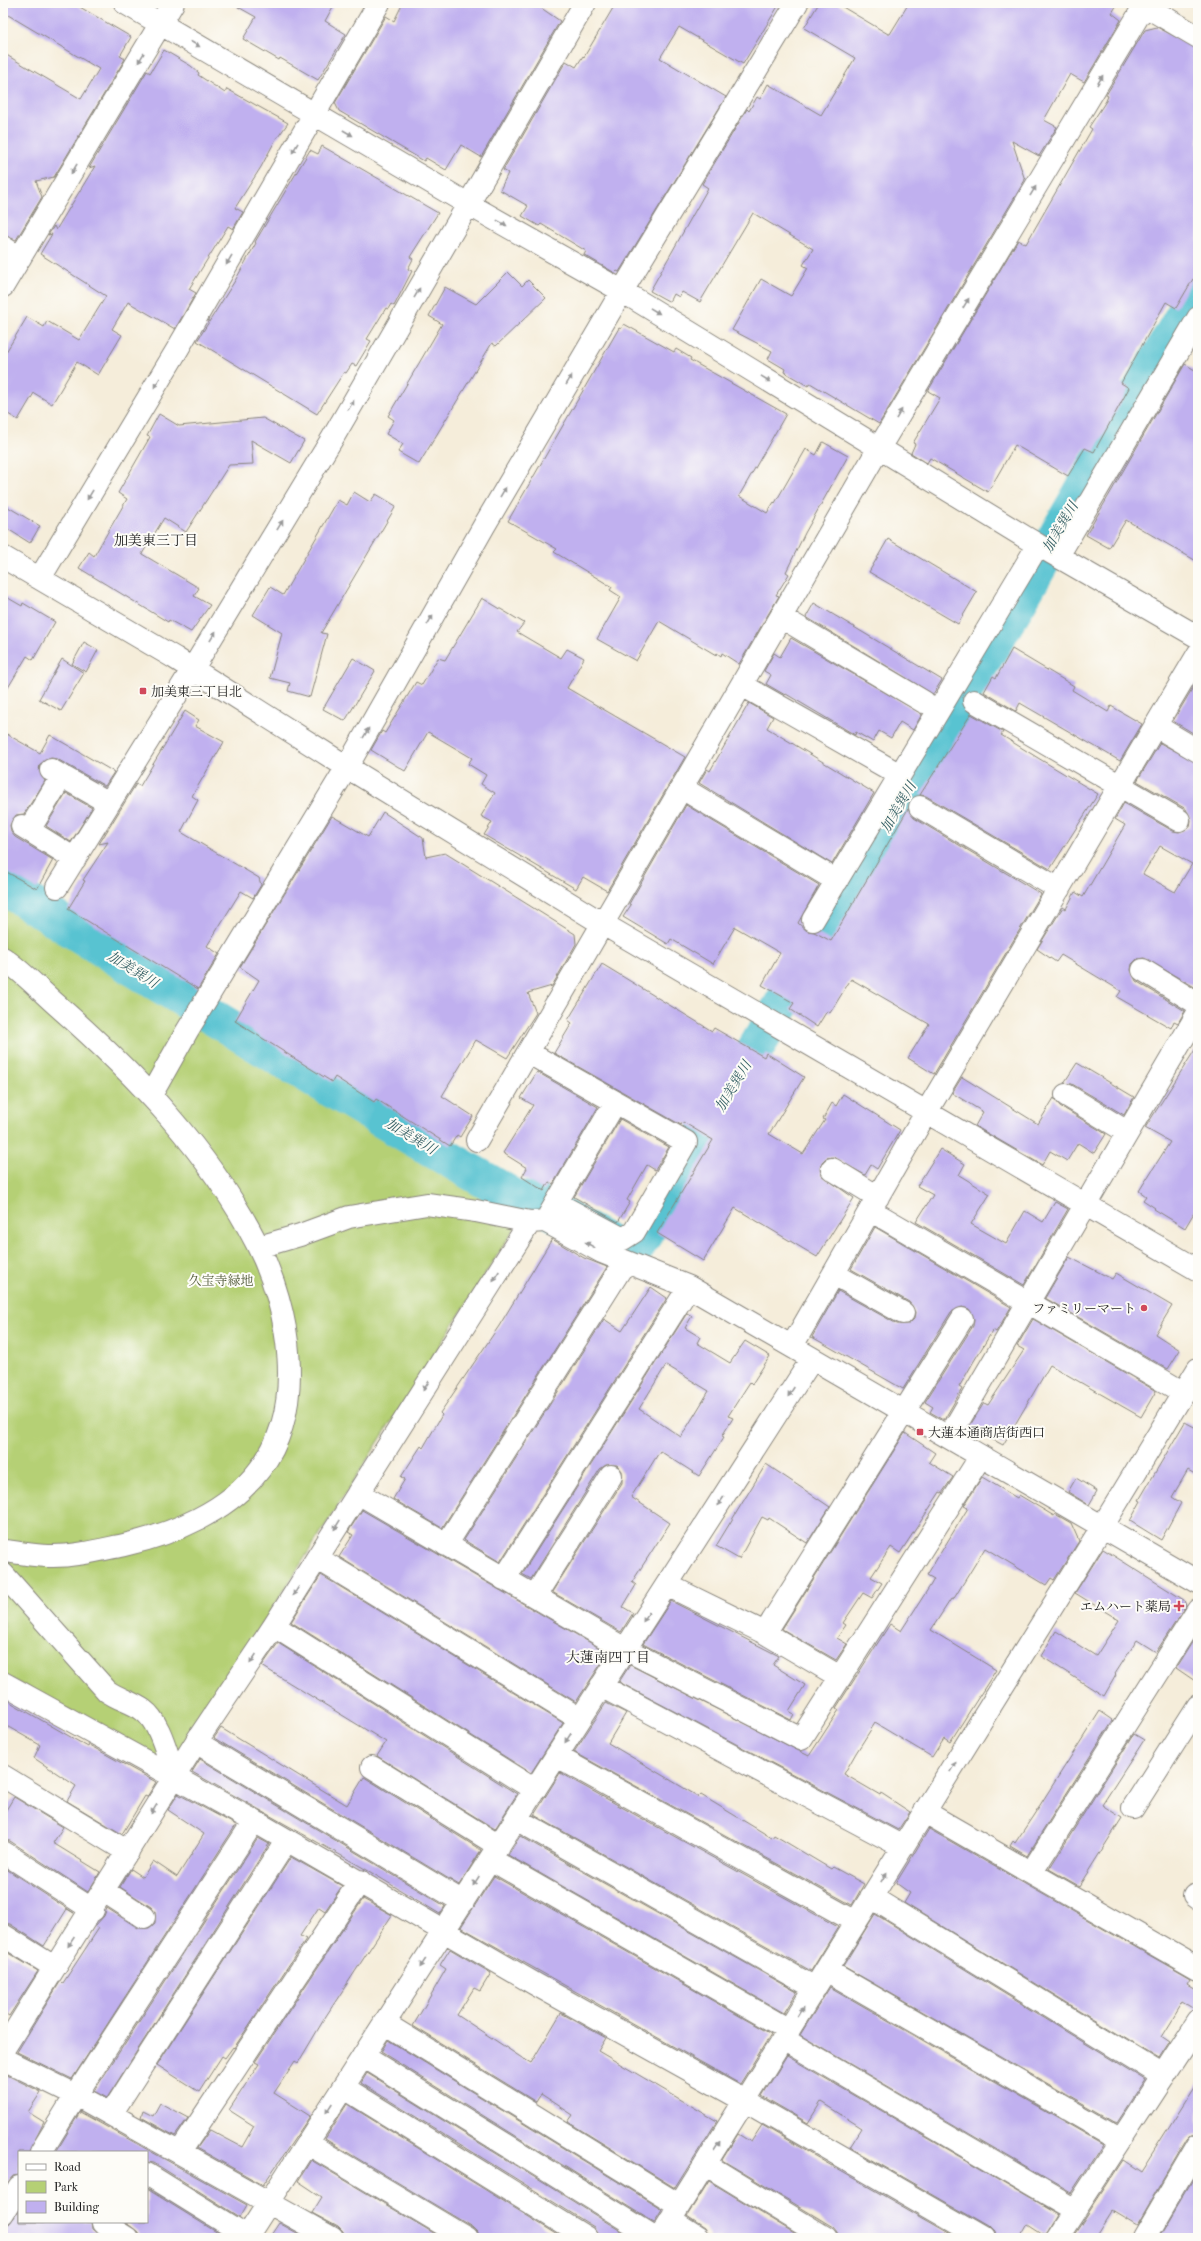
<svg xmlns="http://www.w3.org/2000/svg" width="1201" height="2241" font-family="'IM FELL French Canon','Noto Serif JP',serif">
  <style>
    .green { fill: #b5d075; stroke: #687648 }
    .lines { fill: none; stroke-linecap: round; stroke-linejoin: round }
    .river { stroke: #58c3d1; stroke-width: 37 }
    .building { fill: #c0b0ef; fill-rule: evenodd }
    .minor-casing { stroke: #88847b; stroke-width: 24 }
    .minor { stroke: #fff; stroke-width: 22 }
    .oneway { fill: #999 }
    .poi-dot { fill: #d1495b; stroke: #fdfcf7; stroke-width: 1.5 }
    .labels { text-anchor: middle; stroke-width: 4; stroke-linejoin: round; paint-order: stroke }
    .poi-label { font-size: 13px; fill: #1c1c1c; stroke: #fdfcf7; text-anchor: start }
    .park-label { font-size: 13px; fill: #525b3b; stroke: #fdfcf7 }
    .water-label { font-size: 14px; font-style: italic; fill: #345f64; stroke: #fdfcf7 }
    .neighbourhood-label { font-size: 14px; fill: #1c1c1c; stroke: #fdfcf7 }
  </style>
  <rect width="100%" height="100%" fill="#fdfcf7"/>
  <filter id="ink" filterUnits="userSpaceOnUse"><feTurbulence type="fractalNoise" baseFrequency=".025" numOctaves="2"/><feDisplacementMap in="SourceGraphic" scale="8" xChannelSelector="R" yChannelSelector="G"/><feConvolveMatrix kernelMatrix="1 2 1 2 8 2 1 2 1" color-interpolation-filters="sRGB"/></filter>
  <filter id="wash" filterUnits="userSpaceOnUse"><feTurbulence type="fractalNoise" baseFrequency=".012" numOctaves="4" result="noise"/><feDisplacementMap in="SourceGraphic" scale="16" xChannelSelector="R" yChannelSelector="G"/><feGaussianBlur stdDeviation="0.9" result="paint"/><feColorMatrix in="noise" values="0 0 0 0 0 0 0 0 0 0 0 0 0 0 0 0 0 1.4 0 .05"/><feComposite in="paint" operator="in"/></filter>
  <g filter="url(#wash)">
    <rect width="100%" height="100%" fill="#f5edda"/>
    <path class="green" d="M3,891L526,1210L176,1760L151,1756L3,1674Z"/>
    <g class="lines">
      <path class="river" d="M3,886C172,993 342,1098 516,1198L537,1203L625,1252L636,1248L808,961L928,751L1019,601L1198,290"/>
    </g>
    <g id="blocks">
      <path class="building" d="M3,3H73L131,37L120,56L125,59L54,177L36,181L42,197L16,240L3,235V53L81,99L99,69L3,12Z
        M231,3H335L325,21L346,34L318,80L280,58L279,60L243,39L256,17Z
        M403,3H534L560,21L481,157L461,145L446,170L426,158L424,161L339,111L335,103L386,16L394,21Z
        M616,3H780L743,64L679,27L660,58L726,97L619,272L617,271L615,273L586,256L584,255L586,251L541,224L539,226L522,216L528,206L500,190L508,173L503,170L566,61L576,67L583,56L584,57Z
        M819,3H836L888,34H890L909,3H1118L1112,13L1121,20L1084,82L1070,74L1044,120L1057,127L1039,156L1012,141L1025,180L879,424L810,383L808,386L784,372L785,369L768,359L772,351L732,330L761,279L791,296L808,268L803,265L813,249L753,213L700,302L682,292L679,297L674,294L670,302L650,291L708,188L702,184L747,109L749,111L757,97L760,99L768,84L821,115L855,58L804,28Z
        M1157,27L1198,49V281L1193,279L1176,308L1166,302L1121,383L1129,388L1094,452L1085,448L1068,476L1015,445L988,492L930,458L927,463L911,453L915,444L913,443L940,398L928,391L1018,240L1026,244L1092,129L1089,127L1106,101L1108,96L1106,95L1145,30Z
        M164,50L191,66L199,73L198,75L225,93L227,89L288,123L278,137H277L261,167L235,208L243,212L233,229L228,226L189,289L196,293L175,329L128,302L112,329L122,335L98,375L77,362L52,404L34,393L18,420L3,411V357L27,317L44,327L47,321L79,340L106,296L40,254L52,234L48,235L54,226L56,230L95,166L89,168L147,71L150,73Z
        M322,146L438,213L410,257L413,259L408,269L412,271L394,306L391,304L388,309L386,308L367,339L371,341L356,366L352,364L346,373L344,372L317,414L197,341L236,279L256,243L255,242L310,150L318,154Z
        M508,272L522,286L528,280L546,298L496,346L492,343L419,464L398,452L403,444L386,434L394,420L388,416L442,324L429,316L445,287L476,304Z
        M624,324L674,352L676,349L691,358L690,360L786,414L739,496L767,513L774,502L775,503L806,449L816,455L823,442L848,456L805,533L786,572L789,574L776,595L779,596L739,664L722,653L721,656L717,653L716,655L659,621L636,661L597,639L621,597L610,590L612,587L554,552L557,549L508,521L619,328L621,329Z
        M1185,364L1198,372V562L1126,520L1109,548L1086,535Z
        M159,414L179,426L263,418L304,441L291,463L251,440L253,464L229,465L186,532L164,518L142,554L199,588L194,596L210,605L191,632L169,620L168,622L79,568L89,552L94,556L127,499L118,493L150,437L147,436Z
        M354,492L370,502L376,494L396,506L321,633L327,634L310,697L288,691L290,683L270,678L282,633L253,615L270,587L283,595L338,500L347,505Z
        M3,504L40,526L30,543L3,526Z
        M888,539L977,592L958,624L869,572Z
        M3,595L22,606L23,603L55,622L33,660L27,656L3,696Z
        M482,598L524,623L517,632L561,658L567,649L584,658L567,688L685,757L607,891L583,877L576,889L484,835L492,822L481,816L495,793L481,784L486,775L468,764L472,758L428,732L405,771L371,750L382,731L385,733L416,682L422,685L438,658L445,660Z
        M814,603L942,680L933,694L806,617Z
        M791,638L922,714L913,730L900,722L891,738L879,731L873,742L856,732L855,735L786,694L785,695L766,684L771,675L764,671L774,653L780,657Z
        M84,642L98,650L86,672L72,664Z
        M1012,649L1074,686L1072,690L1108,712L1111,706L1142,724L1120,761L1020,703L1016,711L984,692L993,676L996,678Z
        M353,658L375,671L345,721L323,709Z
        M62,659L84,673L61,711L39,699Z
        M1198,679V736L1173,721Z
        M749,703L773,717L767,728L874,793L832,864L699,783L707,769L710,771Z
        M185,711L199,720L195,726L224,742L192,796L198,800L181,832L259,878L261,885L253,898L241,891L207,946L219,954L198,989L68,909L85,881L83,880L108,842L99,844L136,784L140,786Z
        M971,714L1003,732L1001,735L1038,758L1098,794L1050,869L926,796L920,795Z
        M3,732L40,753L50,735L114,772L105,786L57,759L51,758L40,764L39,770L45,781L24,814L16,815L10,825L11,832L15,837L53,860L37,889L3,870Z
        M1160,743L1198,763V989L1144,958L1137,959L1132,964L1131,970L1136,981L1185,1011L1178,1023L1174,1021L1171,1028L1117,997L1121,991L1061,955L1056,962L1037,949L1063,907L1066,909L1075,892L1083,897L1125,825L1115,819L1124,803L1173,831L1179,832L1190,827L1191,820L1186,809L1137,781ZM1160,846L1192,864L1175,892L1143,874Z
        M66,793L92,808L71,842L46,826Z
        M686,805L819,885L798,923L807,931L814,932L831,941L908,809L914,818L1041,894L934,1074L908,1058L929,1024L851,979L830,1013L827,1011L817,1027L790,1009L794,1003L762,985L780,953L735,927L713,964L671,939L668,944L623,917L631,905L629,904Z
        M383,812L423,838L426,857L445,853L575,934L576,944L552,986L528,993L536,1013L507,1058L476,1040L442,1096L473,1116L460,1137L457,1135L450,1146L376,1099L374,1102L335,1077L332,1082L235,1021L259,980L240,967L332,816L368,837Z
        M602,964L712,1031L714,1028L764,1057L766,1053L804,1077L769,1134L803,1154L825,1120L823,1119L832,1103L836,1106L843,1094L900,1130L877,1169L871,1165L865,1175L833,1157L826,1158L822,1162L820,1168L821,1175L854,1198L817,1257L735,1208L703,1261L657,1233L713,1140L683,1122L681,1125L554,1053L572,1023L568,1020Z
        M1198,1045V1206L1185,1228L1154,1209L1155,1208L1143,1200L1146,1196L1139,1191L1170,1142L1145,1128Z
        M1077,1063L1134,1097L1124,1115L1072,1084L1064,1083Z
        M537,1072L598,1107L553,1184L549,1182L544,1191L522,1177L527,1168L503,1153L533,1105L521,1098Z
        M962,1077L1038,1124L1054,1098L1060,1106L1106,1134L1094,1153L1078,1143L1067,1161L1050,1151L1042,1165L975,1126L983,1112L952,1093Z
        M620,1119L669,1147L655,1170L647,1165L627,1200L630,1202L618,1222L574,1197Z
        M940,1149L965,1164L959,1175L990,1194L971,1224L1006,1244L1025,1211L1043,1222L1055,1202L1068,1209L1024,1285L916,1222L933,1195L917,1186Z
        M875,1227L1011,1307L996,1332L993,1330L974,1361L959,1387L962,1389L944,1420L930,1412L933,1407L925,1402L973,1326L974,1319L969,1309L962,1307L951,1312L903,1389L812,1337L838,1291L897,1324H909L914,1319L915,1312L909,1302L851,1269Z
        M552,1239L584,1258L607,1267L442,1528L393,1499L405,1479L401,1477L421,1446L423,1448L442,1415L440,1413L499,1326Z
        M1069,1257L1112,1279L1116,1273L1172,1306L1155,1334L1180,1350L1168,1369L1045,1298Z
        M651,1287L667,1298L500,1562L464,1540L604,1319L622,1331Z
        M687,1313L692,1316L685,1328L700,1337L697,1343L730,1363L745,1341L770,1356L752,1384L750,1382L728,1416L733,1418L722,1436L724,1437L699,1476L660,1451L631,1497L670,1523L632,1582L636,1585L623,1607L633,1613L621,1632L552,1592L622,1483V1471L617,1465H606L600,1469L531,1579L522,1574ZM666,1365L709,1391L681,1437L639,1409Z
        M1033,1319L1156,1391L1141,1417L1050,1365L1003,1445L969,1427L984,1403L988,1405L1024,1350L1017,1346Z
        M1185,1422L1198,1429V1476L1188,1470L1172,1497L1181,1503L1161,1540L1130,1521L1141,1501L1139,1500Z
        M905,1433L935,1453L929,1462L953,1477L942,1493L940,1492L900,1553L891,1547L871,1577L882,1583L872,1598L863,1593L843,1623L846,1625L837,1638L847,1644L836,1660L782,1629Z
        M766,1464L830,1507L807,1543L769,1518L768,1520L762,1517L739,1559L716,1546Z
        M982,1477L1017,1498L1019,1495L1054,1516L1055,1514L1071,1523L1079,1541L1054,1580L1051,1578L1046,1585L985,1548L953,1600L951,1599L931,1630L996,1670L950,1742L944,1738L932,1757L875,1723L856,1753L844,1774L880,1795L881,1793L910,1812L898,1830L619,1682L630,1665L809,1756L839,1710L836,1708L890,1624L901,1631L930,1586L934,1579L927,1575L968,1508L964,1506Z
        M1076,1478L1097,1491L1089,1505L1068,1492Z
        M362,1510L608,1653L576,1702L339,1557L353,1535L348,1532Z
        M1103,1549L1184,1600L1186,1606L1156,1652L1137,1640L1115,1674L1116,1675L1104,1696L1041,1656L1056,1631L1096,1656L1119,1620L1075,1593Z
        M321,1575L563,1723L531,1773L291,1622Z
        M671,1601L779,1656L773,1665L805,1685L789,1711L794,1714L791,1720L643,1644Z
        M1196,1636L1198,1642V1683L1176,1668Z
        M278,1643L517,1794L495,1829L377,1756L386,1742L262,1666Z
        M3,1698L88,1747L89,1745L156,1782L147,1797L145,1796L122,1834L67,1801L76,1786L34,1758L40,1745L3,1724Z
        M606,1703L626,1713L608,1743L699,1797L701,1795L772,1838L774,1835L831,1869L833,1867L864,1884L852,1905L574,1752Z
        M1100,1711L1113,1720L1027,1856L1010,1846L1013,1841L1015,1843L1033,1816Z
        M221,1728L347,1805L364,1777L481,1850L459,1885L214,1738Z
        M1134,1734L1144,1740L1102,1805L1122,1818L1079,1886L1049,1869Z
        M200,1759L445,1906L440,1914L367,1870L192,1772Z
        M560,1773L838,1927L811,1971L534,1815Z
        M178,1794L236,1825L72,2079L17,2052L60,1982L63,1983L99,1928L95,1926L104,1916L107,1908L138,1928H149L155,1923V1912L151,1907L120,1887L131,1869L143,1877L153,1861L177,1877L204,1834L168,1810Z
        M14,1797L63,1827L53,1843L100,1872L88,1892L10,1841L3,1840V1815Z
        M929,1829L1191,1979L1188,1984L1198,1990V2010H1195L1182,2002L1161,2036L1170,2042L1159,2059L904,1903L910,1893L896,1883Z
        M520,1836L797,1992L784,2013L508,1855Z
        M258,1838L269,1844L107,2098L94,2091Z
        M291,1857L342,1886L325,1911L319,1907L300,1936L306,1939L234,2048L233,2047L225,2058L222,2056L199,2092L157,2065Z
        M3,1867L74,1913L67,1909L44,1946L10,1924L3,1923Z
        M494,1876L771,2034L740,2084L461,1927Z
        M363,1899L392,1915L326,2016L298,2063L295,2061L274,2093L310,2116L263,2185L197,2148L210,2130L242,2147L254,2126L229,2110L259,2064L255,2062Z
        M875,1914L1145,2080L1117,2123L843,1966Z
        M450,1949L491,1973L480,1991L474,1988L457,2015L522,2058L531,2063L561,2013L606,2038L598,2051L717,2121L675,2188L568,2122L573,2115L541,2094L536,2102L413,2026L446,1969L440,1965Z
        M3,1950L38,1971L9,2016L3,2012Z
        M830,1987L1103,2144L1071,2193L800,2035Z
        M388,2040L662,2209L654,2222L381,2052Z
        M787,2056L1058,2214L1045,2235L1028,2224L1020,2238H995L994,2232L989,2227L850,2147L862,2128L821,2102L808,2123L762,2096Z
        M3,2073L41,2092L28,2112L44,2122L29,2152H19V2175L13,2176L3,2189Z
        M367,2073L632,2238H599L594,2227L361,2083Z
        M1198,2082V2134L1192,2135L1187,2140L1137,2226L1112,2211L1095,2238H1072L1123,2160L1141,2172Z
        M160,2103L188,2118L175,2136L141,2117L143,2111L153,2116Z
        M347,2104L563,2238H478L477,2232L472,2227L325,2139Z
        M80,2112L247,2205L240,2217L154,2163L147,2162V2152H56Z
        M762,2125L837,2169L956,2237L838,2238L837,2232L833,2227L722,2160L738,2134L751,2142Z
        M311,2160L442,2238H344L343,2232L338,2227L312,2213L322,2197L298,2181Z
        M1198,2171V2238H1158Z
        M709,2181L799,2236L798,2238H710L705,2228L687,2216Z
        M147,2189L226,2238H139L138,2232L125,2222H147Z
        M19,2211V2222H91L92,2229L103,2238H3V2225L9,2224Z
        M279,2223L306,2238H269Z"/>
    </g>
  </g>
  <g filter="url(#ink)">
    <use href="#blocks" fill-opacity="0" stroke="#88847b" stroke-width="1"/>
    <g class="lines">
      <g class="minor-casing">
        <path id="minor" d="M125,3L468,204L622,291L1038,545L1198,637
          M1140,3L1198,37
          M3,247L20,258
          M3,286L173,3
          M1058,556L1198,318
          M3,557L175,658L347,767L603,924L1198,1270
          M40,578L177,350L379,3
          M781,617L924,702
          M742,685L900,775
          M974,701L1179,820
          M1156,726L1198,751
          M51,770L109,803
          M682,788L837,881
          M920,807L1059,889
          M22,826L75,859
          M29,830L62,776
          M57,887L192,670L332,439L585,3
          M813,920L1038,545
          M3,958C23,972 40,990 58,1006C135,1074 210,1152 257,1244C290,1309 307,1408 260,1469C229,1511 173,1534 124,1545C100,1550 73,1557 48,1556C33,1556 18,1552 3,1551
          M1143,970L1198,1004
          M529,1053L686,1142L634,1232L623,1239L556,1203
          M151,1095L187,1031L347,767L484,526L622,291L797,3
          M1066,1095L1127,1132
          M477,1140L879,448L1146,3
          M832,1169L878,1197
          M870,1210L1184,1393
          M549,1215L615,1103
          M259,1247L300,1235L349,1217L427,1204L476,1211L530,1222
          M834,1274L903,1313
          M792,1346L927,1111L1198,654
          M949,1437L1198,1013
          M358,1493L625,1649L801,1739L981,1456
          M446,1545L625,1262
          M317,1558L580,1719
          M3,1574L107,1691C118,1699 132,1702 143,1710C161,1723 167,1756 175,1776
          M504,1579L689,1287
          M667,1585L765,1633L840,1677
          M535,1596L611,1476
          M274,1626L535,1790
          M765,1633L962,1319
          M3,1683L254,1821L535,1984L745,2101L983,2238
          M601,1686L903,1847
          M196,1742L463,1902
          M556,1756L856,1922
          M372,1767L499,1846
          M3,1776L128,1852
          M1133,1808L1198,1706
          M925,1812L1198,1969
          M516,1819L815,1988
          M3,1852L93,1910
          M490,1859L789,2030
          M1031,1873L1198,1610
          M104,1891L144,1917
          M1194,1896L1198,1899
          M871,1897L1163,2076
          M3,1935L54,1967
          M826,1970L1121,2140
          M384,2023L679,2205
          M783,2039L1075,2210
          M3,2050L196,1742L274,1626L530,1222L545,1221L602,1252L689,1287L1198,1582
          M363,2056L656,2238
          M3,2059L76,2095L332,2238
          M343,2087L587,2238
          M111,2114L287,1840
          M307,2143L466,2238
          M41,2152L76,2095L254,1821
          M180,2152L360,1881
          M705,2164L826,2238
          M147,2174L247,2236
          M3,2213L19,2187
          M670,2220L698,2238
          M103,2223L127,2238
          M246,2238L812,1359
          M659,2238L1102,1527L1198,1369
          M1057,2238L1198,2022
          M1144,2238L1198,2146"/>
      </g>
      <use href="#minor" class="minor"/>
    </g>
    <defs><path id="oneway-solid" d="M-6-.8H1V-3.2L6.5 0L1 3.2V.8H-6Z"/></defs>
    <g class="oneway">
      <use href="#oneway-solid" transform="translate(195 44) rotate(30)"/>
      <use href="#oneway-solid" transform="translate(141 58) rotate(121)"/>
      <use href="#oneway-solid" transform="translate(1100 80) rotate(-59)"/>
      <use href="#oneway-solid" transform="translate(348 133) rotate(30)"/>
      <use href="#oneway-solid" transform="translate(295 148) rotate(120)"/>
      <use href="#oneway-solid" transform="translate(74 169) rotate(121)"/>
      <use href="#oneway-solid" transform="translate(1033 191) rotate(-59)"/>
      <use href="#oneway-solid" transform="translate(502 223) rotate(29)"/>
      <use href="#oneway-solid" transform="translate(229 260) rotate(120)"/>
      <use href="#oneway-solid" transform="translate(417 293) rotate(-60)"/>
      <use href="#oneway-solid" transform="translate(966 303) rotate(-59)"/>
      <use href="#oneway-solid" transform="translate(655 311) rotate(31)"/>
      <use href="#oneway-solid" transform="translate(766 379) rotate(31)"/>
      <use href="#oneway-solid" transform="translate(569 380) rotate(-60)"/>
      <use href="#oneway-solid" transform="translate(157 383) rotate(121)"/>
      <use href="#oneway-solid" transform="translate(351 405) rotate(-60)"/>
      <use href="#oneway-solid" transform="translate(899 414) rotate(-59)"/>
      <use href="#oneway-solid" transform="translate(503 492) rotate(-60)"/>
      <use href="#oneway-solid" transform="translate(90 495) rotate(121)"/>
      <use href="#oneway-solid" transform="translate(280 525) rotate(-59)"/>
      <use href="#oneway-solid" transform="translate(430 620) rotate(-60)"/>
      <use href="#oneway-solid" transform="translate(213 636) rotate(-59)"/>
      <use href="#oneway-solid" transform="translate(366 733) rotate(-60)"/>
      <use href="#oneway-solid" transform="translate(590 1245) rotate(-151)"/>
      <use href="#oneway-solid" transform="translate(496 1276) rotate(123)"/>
      <use href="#oneway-solid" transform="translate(426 1386) rotate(123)"/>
      <use href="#oneway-solid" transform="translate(791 1392) rotate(123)"/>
      <use href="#oneway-solid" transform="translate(721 1501) rotate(123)"/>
      <use href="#oneway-solid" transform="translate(337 1525) rotate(122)"/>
      <use href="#oneway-solid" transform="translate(296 1591) rotate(122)"/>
      <use href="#oneway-solid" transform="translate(646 1617) rotate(123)"/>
      <use href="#oneway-solid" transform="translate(253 1659) rotate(124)"/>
      <use href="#oneway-solid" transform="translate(568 1738) rotate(123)"/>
      <use href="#oneway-solid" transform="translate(953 1767) rotate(-58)"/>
      <use href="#oneway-solid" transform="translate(154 1809) rotate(122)"/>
      <use href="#oneway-solid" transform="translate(884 1877) rotate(-58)"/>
      <use href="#oneway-solid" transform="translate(476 1881) rotate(123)"/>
      <use href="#oneway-solid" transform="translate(71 1942) rotate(124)"/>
      <use href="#oneway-solid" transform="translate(423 1963) rotate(123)"/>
      <use href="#oneway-solid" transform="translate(800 2012) rotate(-58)"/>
      <use href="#oneway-solid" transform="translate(329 2108) rotate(123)"/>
      <use href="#oneway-solid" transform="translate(717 2146) rotate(-58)"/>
    </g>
  </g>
  <g class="poi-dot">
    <rect x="139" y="687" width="8" height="8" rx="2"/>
    <circle cx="1144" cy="1308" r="4"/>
    <rect x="916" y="1428" width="8" height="8" rx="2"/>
    <path d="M1177 1600h4v4h4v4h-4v4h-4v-4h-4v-4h4z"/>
  </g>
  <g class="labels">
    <g class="poi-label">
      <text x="151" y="696">加美東三丁目北</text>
      <text x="1136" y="1313" text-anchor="end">ファミリーマート</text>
      <text x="928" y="1437">大蓮本通商店街西口</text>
      <text x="1171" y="1611" text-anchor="end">エムハート薬局</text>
    </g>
    <g class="park-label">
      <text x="221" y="1285">久宝寺緑地</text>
    </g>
    <g class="water-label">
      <text transform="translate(1060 527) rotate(-60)" y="5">加美巽川</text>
      <text transform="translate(898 807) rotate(-60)" y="5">加美巽川</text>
      <text transform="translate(133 969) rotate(32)" y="5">加美巽川</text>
      <text transform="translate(733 1086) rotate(-59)" y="5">加美巽川</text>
      <text transform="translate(411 1136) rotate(31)" y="5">加美巽川</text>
    </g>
    <g class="neighbourhood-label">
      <text x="156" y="545">加美東三丁目</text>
      <text x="608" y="1662">大蓮南四丁目</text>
    </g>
  </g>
  <rect width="1201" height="2241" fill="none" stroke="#fdfcf7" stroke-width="16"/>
  <rect x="18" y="2151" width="130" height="72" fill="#fdfcf7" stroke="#a3a29f"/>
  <rect x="26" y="2164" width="20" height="6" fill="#ffffff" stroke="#a3a29f"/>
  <text x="54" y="2171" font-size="12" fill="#1c1c1c">Road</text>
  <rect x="26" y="2181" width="20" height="12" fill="#b5d075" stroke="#a3a29f"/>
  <text x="54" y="2191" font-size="12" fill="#1c1c1c">Park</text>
  <rect x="26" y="2201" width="20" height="12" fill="#c0b0ef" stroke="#a3a29f"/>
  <text x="54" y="2211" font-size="12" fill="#1c1c1c">Building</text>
</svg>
